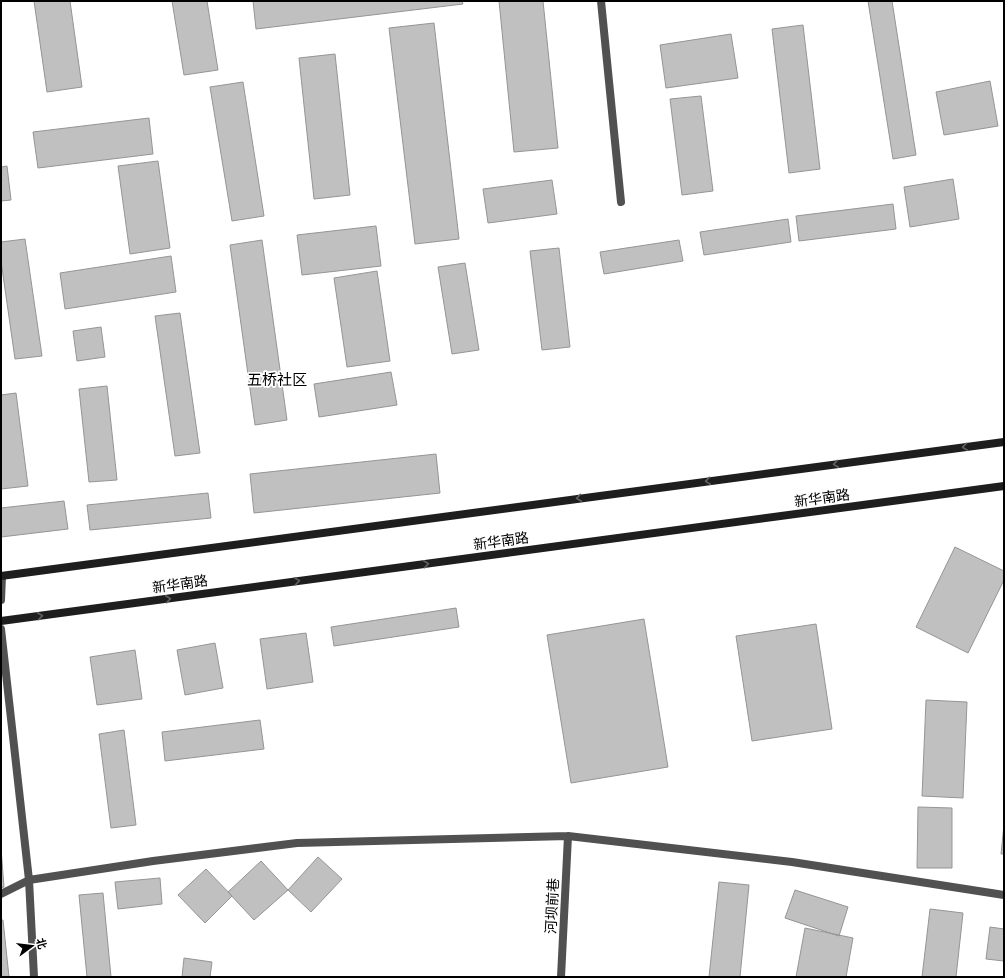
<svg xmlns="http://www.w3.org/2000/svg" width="1005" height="978" font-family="Poppins,'Noto Sans SC',sans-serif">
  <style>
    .building { fill: #c0c0c0; stroke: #959595 }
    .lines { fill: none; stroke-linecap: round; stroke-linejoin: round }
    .lane { stroke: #515151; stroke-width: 8 }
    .street { stroke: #515151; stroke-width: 8 }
    .secondary { stroke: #1e1e1e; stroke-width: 8 }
    .oneway { stroke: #626262 }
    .labels { text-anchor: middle; stroke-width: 3.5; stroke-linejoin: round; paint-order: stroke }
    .street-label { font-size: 14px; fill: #000; stroke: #fff }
    .neighbourhood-label { font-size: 15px; fill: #000; stroke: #fff }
  </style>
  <rect width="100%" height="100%" fill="#fff"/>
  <path class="building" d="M34,1H70L82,87L47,92Z
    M172,1H207L218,70L184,75Z
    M253,1H462L463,4L256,29Z
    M499,1H543L558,148L514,152Z
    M868,1H892L916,155L893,159Z
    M434,23L459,239L415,244L389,28Z
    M803,25L820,169L789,173L772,29Z
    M731,34L738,78L666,88L660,45Z
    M335,54L350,195L314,199L299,58Z
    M990,81L998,126L944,135L936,92Z
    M243,82L264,216L232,221L210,87Z
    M701,96L713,191L682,195L670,99Z
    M149,118L153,154L38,168L33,132Z
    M158,161L170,248L130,254L118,166Z
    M7,166L11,200L1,201V167Z
    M953,179L959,219L910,227L904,187Z
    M552,180L557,214L488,223L483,189Z
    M893,204L896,229L799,241L796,216Z
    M788,219L791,242L704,255L700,232Z
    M376,226L381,266L302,275L297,235Z
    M25,239L42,356L15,359L1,261V242Z
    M262,240L287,420L255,425L230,245Z
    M679,240L683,261L604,274L600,252Z
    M559,248L570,347L542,350L530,251Z
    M171,256L176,292L65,309L60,273Z
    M465,263L479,350L452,354L438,267Z
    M377,271L390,361L347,367L334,278Z
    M180,313L200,453L175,456L155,316Z
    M101,327L105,357L77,361L73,331Z
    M391,372L397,405L319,417L314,384Z
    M107,386L117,480L89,482L79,389Z
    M16,393L28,486L1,489V395Z
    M436,454L440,493L254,513L250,474Z
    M208,493L211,518L90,530L87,505Z
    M64,501L68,529L1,537V508Z
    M955,547L1004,571V580L968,653L916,627Z
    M456,608L459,627L334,646L331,627Z
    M644,619L668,767L571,783L547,635Z
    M816,624L832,729L752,741L736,636Z
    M306,633L313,682L267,689L260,639Z
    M215,643L223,688L185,695L177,650Z
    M135,650L142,699L97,705L90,657Z
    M926,700L967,702L963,798L922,796Z
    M260,720L264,749L165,761L162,732Z
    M124,730L136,825L111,828L99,734Z
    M918,807L952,808V868H917Z
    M1004,825V854H1001Z
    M1,848L4,887L1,888Z
    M318,857L342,879L311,912L288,890Z
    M261,861L288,890L254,920L228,892Z
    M206,869L232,896L205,923L178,895Z
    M160,878L162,904L118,909L115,882Z
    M719,882L749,885L740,977H709Z
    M795,890L848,907L839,936L785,918Z
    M103,893L111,977H87L79,895Z
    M930,909L963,913L956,977H922Z
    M1,920H3L9,977H1Z
    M990,927L1004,929V961L986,959Z
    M805,928L853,938L846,977H796Z
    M184,958L212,962L210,977H182Z"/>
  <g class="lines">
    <path class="lane" d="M601,1L621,202"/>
    <path class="street" d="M1,600L2,576
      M1,629L29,880L34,977
      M1,894L29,880L153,861L297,843L568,836L792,862L1004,895
      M561,977L568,836"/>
    <path class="secondary" d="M1,576L1004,442
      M1,621L1004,486"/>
  </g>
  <defs><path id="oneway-chevron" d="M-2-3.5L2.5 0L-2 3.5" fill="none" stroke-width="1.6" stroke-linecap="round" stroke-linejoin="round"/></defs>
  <g class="oneway">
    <use href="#oneway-chevron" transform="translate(965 447) rotate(172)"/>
    <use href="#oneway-chevron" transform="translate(836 464) rotate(172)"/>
    <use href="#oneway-chevron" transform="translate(708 481) rotate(172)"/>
    <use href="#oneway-chevron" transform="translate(579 498) rotate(172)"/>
    <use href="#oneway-chevron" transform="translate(426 564) rotate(-8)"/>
    <use href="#oneway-chevron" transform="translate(297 581) rotate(-8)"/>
    <use href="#oneway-chevron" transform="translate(168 599) rotate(-8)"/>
    <use href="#oneway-chevron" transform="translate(40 616) rotate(-8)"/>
  </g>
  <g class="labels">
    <g class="street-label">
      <text transform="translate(822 498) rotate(-8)" y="5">新华南路</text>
      <text transform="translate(501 541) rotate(-8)" y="5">新华南路</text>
      <text transform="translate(180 584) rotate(-8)" y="5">新华南路</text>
      <text transform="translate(552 906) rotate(-87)" y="5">河坝前巷</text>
    </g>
    <g class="neighbourhood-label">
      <text x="277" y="385">五桥社区</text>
    </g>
  </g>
  <rect width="1005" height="978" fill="none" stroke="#000000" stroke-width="4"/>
  <g transform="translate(32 946) rotate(75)" stroke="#ffffff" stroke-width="3" paint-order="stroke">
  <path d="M0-3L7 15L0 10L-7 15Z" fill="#000000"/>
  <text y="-6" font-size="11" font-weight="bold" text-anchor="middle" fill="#000000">北</text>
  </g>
</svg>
